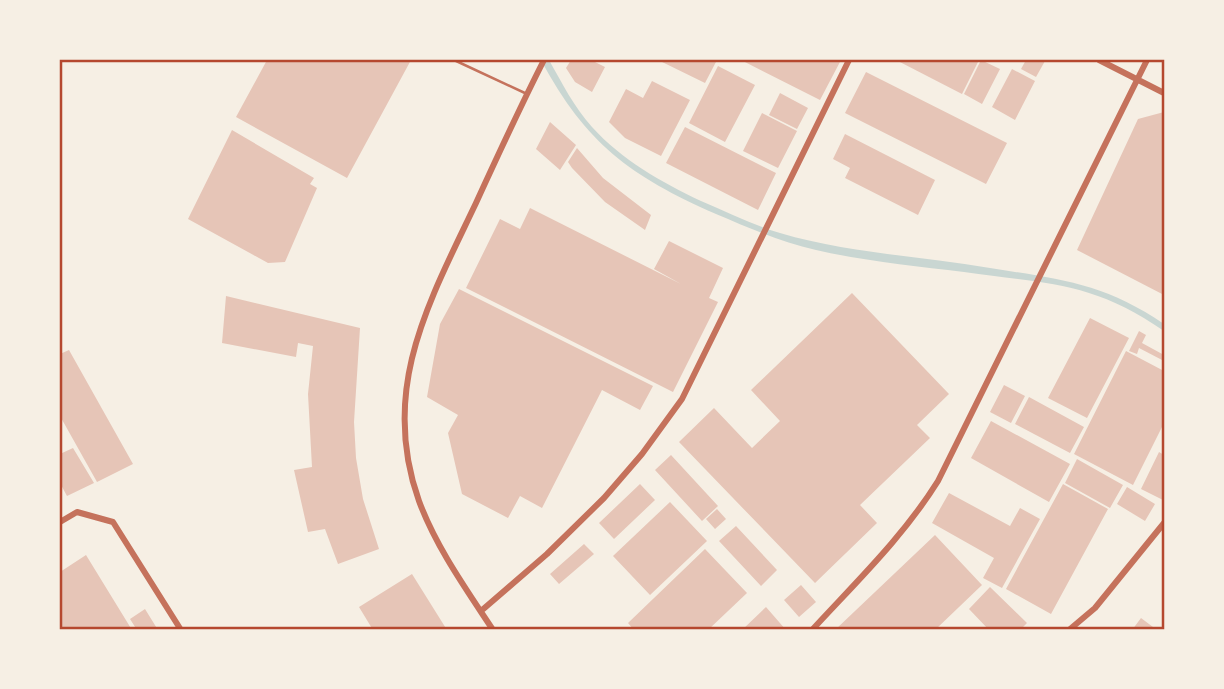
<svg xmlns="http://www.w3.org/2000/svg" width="1224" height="689" font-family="Manrope,sans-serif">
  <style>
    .water { fill: #c9d6d2 }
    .building { fill: #e6c5b7 }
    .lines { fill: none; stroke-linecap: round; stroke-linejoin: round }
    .service { stroke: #c5725c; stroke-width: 2.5 }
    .minor { stroke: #c5725c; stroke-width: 6 }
    .neatline { fill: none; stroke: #b5482f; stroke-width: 2.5 }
  </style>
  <rect width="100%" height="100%" fill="#f6efe4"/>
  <path class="water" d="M541,60H549C562,83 574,107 592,127C622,160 661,182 701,201C727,212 753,225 780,233C847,253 920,256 990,268C1059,279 1104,283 1164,324V331C1092,281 1046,284 964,272C915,266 864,261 816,250C781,242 749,228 716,214C630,176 586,144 541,60Z"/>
  <path class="building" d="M267,60H411L347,178L236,117Z
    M571,60H591L605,67L592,92L575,82L566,68Z
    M658,60H717L705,83Z
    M741,60H841L820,100Z
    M896,60H979L962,94Z
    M981,60L1000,69L982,104L964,94Z
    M1026,60L1045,61L1036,77L1021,69Z
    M718,66L755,85L725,142L689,123Z
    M1012,69L1035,81L1015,120L992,107Z
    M866,72L1007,143L986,184L845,113Z
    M652,81L690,100L661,156L625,138L609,122L626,89L643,98Z
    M780,93L808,108L797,129L769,115Z
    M1164,112V295L1077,250L1138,119Z
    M762,113L797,131L778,168L743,151Z
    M550,122L576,145L560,170L536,149Z
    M685,127L776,173L758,210L666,163Z
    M232,130L314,178L310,184L317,188L285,262L268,263L188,219Z
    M845,134L935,180L918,215L845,178L850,168L833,159Z
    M577,148L603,178L651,215L645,230L605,202L572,168L568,162Z
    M530,208L681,284L654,269L669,241L723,268L709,298L718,302L673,392L466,288L500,219L520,229Z
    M459,289L653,386L640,410L602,390L542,508L520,496L508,518L462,494L448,433L458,415L427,397L440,324Z
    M852,293L949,394L917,425L930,438L860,505L877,523L815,583L679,442L714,408L752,448L780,421L751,390Z
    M226,296L360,328L354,422L356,458L363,499L379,549L338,564L325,529L308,532L294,470L312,467L308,394L313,346L298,343L296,357L222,343Z
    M1090,318L1129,338L1087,418L1048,398Z
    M1139,331L1146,335L1142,343L1164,355V361L1139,348L1137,354L1129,351Z
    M69,350L133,464L97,482L60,416V354Z
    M1126,351L1164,371V423L1133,485L1074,454Z
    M1004,385L1025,396L1011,423L990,412Z
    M1029,397L1084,427L1070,453L1015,424Z
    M991,421L1070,464L1049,502L971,458Z
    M73,448L94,483L67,496L60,483V454Z
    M1159,452L1164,455L1163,500L1141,489Z
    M671,455L718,506L702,521L655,470Z
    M1077,459L1123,485L1110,508L1065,483Z
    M640,484L655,500L614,539L599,523Z
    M1063,484L1108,509L1051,614L1006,589Z
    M1127,487L1155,504L1145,521L1117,504Z
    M949,493L1010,526L1020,508L1040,519L1002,588L983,578L994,558L932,523Z
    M670,502L707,541L650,595L613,556Z
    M717,509L726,519L715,529L706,519Z
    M736,526L777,570L761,586L719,541Z
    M935,535L982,585L935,630H835Z
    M584,544L594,554L559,584L550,574Z
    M705,549L747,593L708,630H634L628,623Z
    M86,555L132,630H60V572Z
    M412,574L447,630H373L359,607Z
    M801,585L816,602L799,617L784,600Z
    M990,587L1027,623L1020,630H989L969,609Z
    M766,607L786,630H742Z
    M145,609L158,630H137L130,619Z
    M1141,618L1157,630H1132Z"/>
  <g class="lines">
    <path class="service" d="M454,60L527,94"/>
    <path class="minor" d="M1099,60L1164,93
      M60,522L77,512L113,522L181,630
      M481,611L547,554L604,498L642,454L682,399L849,60
      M493,630C466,589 436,547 419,501C379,389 429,302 476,203C498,155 520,107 544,60
      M812,630C857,581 903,537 938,481L1147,60
      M1069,630L1095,608L1164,523"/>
  </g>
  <rect width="1224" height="689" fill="none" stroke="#f6efe4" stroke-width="122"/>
  <rect x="61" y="61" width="1102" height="567" class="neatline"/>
</svg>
